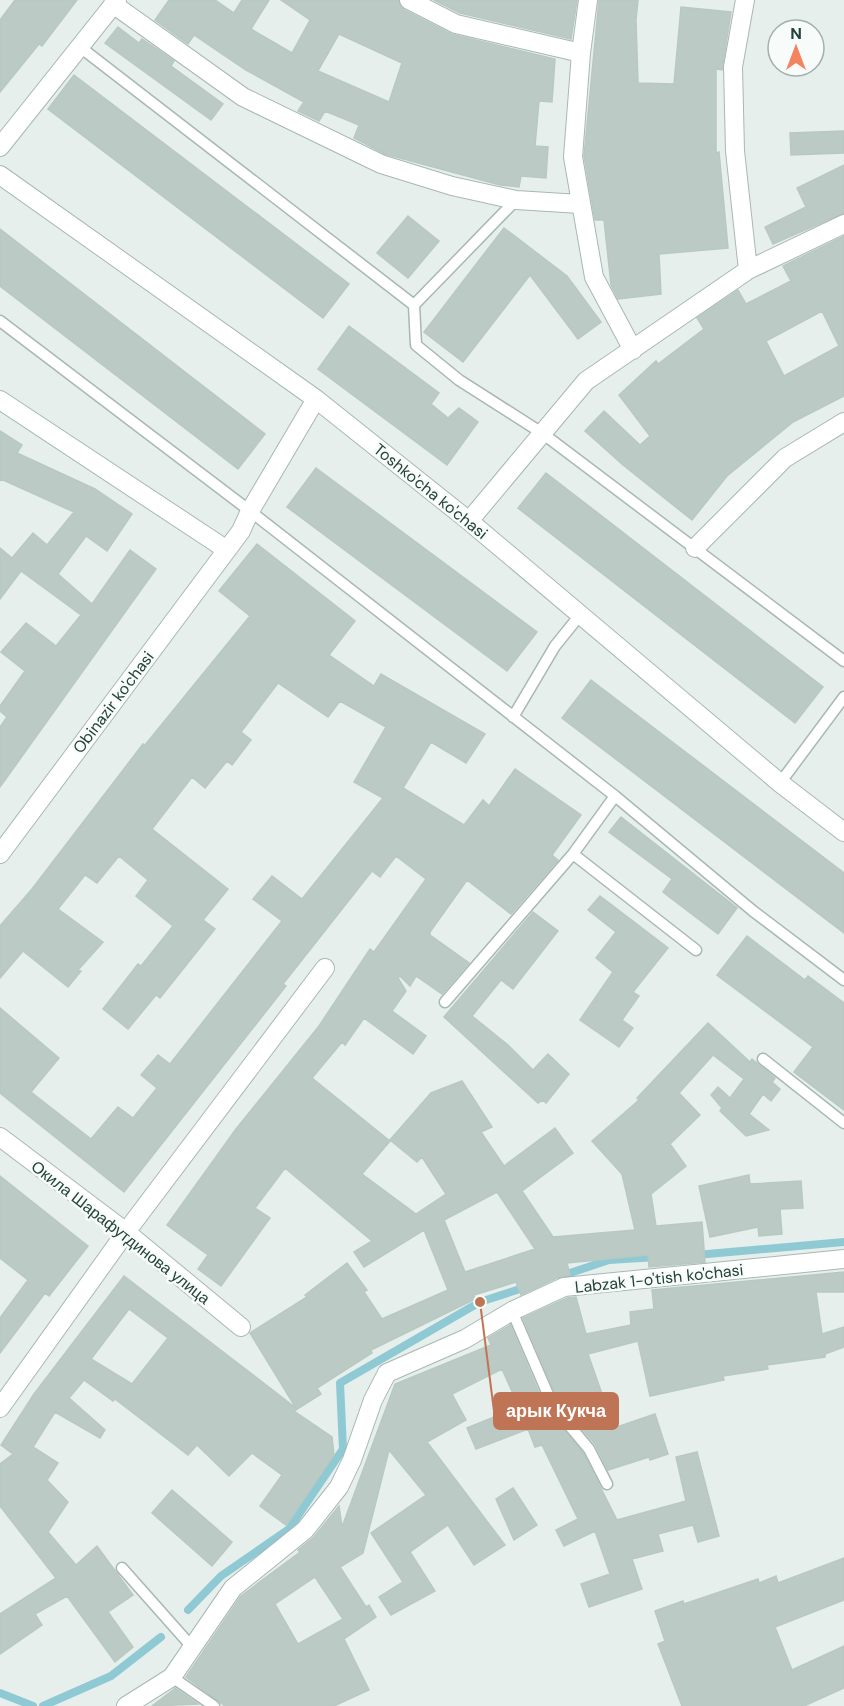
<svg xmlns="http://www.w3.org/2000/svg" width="844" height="1706" font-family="'DM Sans',sans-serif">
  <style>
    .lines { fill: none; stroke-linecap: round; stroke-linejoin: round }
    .stream { stroke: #8ec9d4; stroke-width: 8 }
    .building { fill: #bbcac4; stroke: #b8c9c2; stroke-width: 1.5; fill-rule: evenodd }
    .lane-casing { stroke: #a8b8b2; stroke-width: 13 }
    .street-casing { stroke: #a8b8b2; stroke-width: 20 }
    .lane { stroke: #fff; stroke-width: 10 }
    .street { stroke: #fff; stroke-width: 18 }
    .labels { text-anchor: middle; stroke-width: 5; stroke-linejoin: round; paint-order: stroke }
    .street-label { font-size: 16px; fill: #24423a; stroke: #f7fbf9 }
    .leader { fill: none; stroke: #c07456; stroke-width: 2 }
    .callout-dot { fill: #c07456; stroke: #f7fbf9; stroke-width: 2 }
    .callout { fill: #c07456; stroke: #c07456; stroke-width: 2 }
    .callout-label { font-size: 18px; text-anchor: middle; font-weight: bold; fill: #fff }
  </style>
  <rect width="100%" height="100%" fill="#e6efeb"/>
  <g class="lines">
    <path class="stream" d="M696,1255L844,1242
      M561,1276L609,1260L657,1257
      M188,1610L221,1576L289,1529L343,1449L340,1383L480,1302L526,1287
      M0,1693L33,1706
      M43,1706L111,1676L161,1637"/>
  </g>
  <path class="building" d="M15,0H77L42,46L39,44L0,92V20Z
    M169,0H215L234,13L242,0H269L251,29L292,53L310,20L281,0H398L404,10L451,34L555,59L552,102L539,101L535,146L548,147L546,178L521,176L519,187L500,185L385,154L354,138L359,125L325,111L319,121L298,111L304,102L246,70L194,35L188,44L155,20ZM339,34L402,63L389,102L318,71Z
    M434,0H577L571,39L460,13Z
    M599,0H638L636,20L638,83L674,84L681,7L731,12L722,70L716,69V153L719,152L728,248L659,254L661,294L618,299L611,285L604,220H595L584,156Z
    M118,27L139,43L142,39L174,61L171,66L223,104L211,120L105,43Z
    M74,75L349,284L323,318L48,109Z
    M844,131V153L791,155L790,133Z
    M844,165V213L773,244L765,227L806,207L797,188Z
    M408,216L439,241L408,278L377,253Z
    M504,228L567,276L601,322L578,339L530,275L463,362L424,332Z
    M0,229L265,434L238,469L0,286Z
    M844,236V396L793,422L727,476L692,520L623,465L585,431L604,411L640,445L650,436L619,395L656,361L658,364L704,329L697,318L738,290L746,304L791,281L783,266ZM822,311L839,346L784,376L766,341Z
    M349,326L439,393L431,404L448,418L459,408L478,422L447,465L318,369Z
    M0,431L22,445L17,453L95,489L132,514L107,551L86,536L58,574L92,604L130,550L156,569L0,787V727L7,717L0,711V706L25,671L1,652L26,623L56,646L81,615L21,571L0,599V548L12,558L33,533L47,545L74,512L1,479L0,481Z
    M316,468L537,632L507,671L287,507Z
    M546,473L823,687L795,723L518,508Z
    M257,544L355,621L329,655L374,686L381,674L485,734L466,763L431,742L403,788L464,825L483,800L489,806L515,769L581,815L552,855L558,860L511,914L467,880L430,932V935L469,963L442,994L416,976L410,986L400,976L398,978L406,991L392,1011L426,1036L413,1054L364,1018L345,1045L342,1042L312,1078L390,1141L362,1174L416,1214L446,1194L422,1157L417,1162L390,1140L431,1093L462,1081L492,1127L481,1132L504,1166L555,1128L573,1153L522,1191L553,1237L635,1230L622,1174L592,1141L639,1100L637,1098L708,1023L750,1062L752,1059L775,1078L772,1082L780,1089L771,1101L763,1094L749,1114L769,1130L746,1136L720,1111L722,1108L711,1095L718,1087L730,1098L744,1079L713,1055L679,1093L700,1115L670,1144L686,1166L651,1194L656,1226L702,1222L705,1262L649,1267L648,1255L567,1263L570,1275L559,1277L521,1295L516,1282L474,1295L475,1299L371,1350L372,1353L317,1388L321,1394L294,1411L332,1437L334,1455L286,1525L260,1506L282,1475L252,1453L229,1476L197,1445L188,1455L115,1399L113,1401L84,1380L69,1398L105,1430L100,1438L55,1412L33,1447L58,1463L47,1480L68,1502L48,1532L76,1565L97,1546L133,1595L108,1612L133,1647L115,1662L67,1596L35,1614L42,1625L0,1654V1614L56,1578L0,1506V1464L13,1454L1,1445L34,1394L124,1276L296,1408L250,1333L307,1297L305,1295L347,1263L367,1290L364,1292L382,1319L448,1290L424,1230L364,1267L354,1252L372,1241L285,1168L255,1208L270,1218L221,1286L198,1269L208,1255L167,1225L236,1129L319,1026L370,949L374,952L426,879L396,856L380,877L372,871L283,984L286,986L124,1192L0,1093V1008L59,1058L31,1092L91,1139L118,1107L133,1118L157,1088L141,1075L158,1055L170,1064L282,921L253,899L272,876L302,899L383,798L354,782L386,727L340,701L328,717L278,683L241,732L251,740L232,765L227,761L205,788L192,777L152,829L228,889L203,920L215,929L160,998L156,995L128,1029L103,1009L138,964L141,966L173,926L136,896L148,880L119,856L97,883L85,875L58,909L103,942L78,970L81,971L68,987L23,951L0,978V926L32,889L143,744L145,745L250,616L219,591ZM497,1192L535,1249L465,1272L444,1220ZM129,1309L168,1338L132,1384L91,1359Z
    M591,680L844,873V933L562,718Z
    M621,817L737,908L718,934L663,892L672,879L609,832Z
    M600,896L668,948L633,992L639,996L622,1020L633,1028L619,1047L580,1020L613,972L596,958L616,932L588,910Z
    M533,912L558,931L513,989L501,980L472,1016L508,1045L533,1070L548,1054L569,1074L546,1103L543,1100L538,1103L444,1017Z
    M747,936L805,980L808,976L844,1003V1110L794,1072L813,1047L717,975Z
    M749,1175L750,1184L801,1181L803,1208L780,1209L782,1234L759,1236L758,1227L710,1237L699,1186Z
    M0,1176L88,1246L49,1296L45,1293L0,1353V1318L28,1280L0,1258Z
    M844,1272V1292H816L822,1334L844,1327V1347L825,1354V1357L767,1365L768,1369L723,1376L724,1380L650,1396L638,1341L588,1354L614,1428L655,1414L668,1454L650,1460L649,1457L608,1470L595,1444L559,1402L523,1318L567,1298L576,1297L586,1334L631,1325L630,1312L654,1309L652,1290Z
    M510,1325L546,1409L583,1453L617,1520L686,1501L676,1457L697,1452L719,1536L698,1542L693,1525L658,1534L663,1551L632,1559L642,1589L589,1607L581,1584L610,1574L595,1531L564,1546L556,1530L578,1519L542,1445L535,1447L528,1429L476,1449L467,1428L519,1407L502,1369L452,1394L466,1420L427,1442L505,1545L474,1565L448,1525L410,1552L435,1591L391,1615L379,1597L403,1582L371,1533L426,1495L389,1450L363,1553L340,1567L366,1607L369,1605L376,1617L344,1639L369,1690L334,1706H225L186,1677L241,1596L300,1552L298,1550L314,1537L339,1506L342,1527L395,1384L491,1345L488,1338ZM315,1577L343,1619L298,1644L275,1604Z
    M513,1488L537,1525L514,1540L496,1499Z
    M172,1490L232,1542L212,1566L152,1513Z
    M844,1558V1600L775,1627L792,1670L844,1646V1688L804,1706H682L658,1644L665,1641L655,1611L683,1601L684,1604L758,1579L759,1583L776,1576L778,1583Z
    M175,1688L198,1704L152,1706L173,1690Z"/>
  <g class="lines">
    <g class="lane-casing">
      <path id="lane" d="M80,47L414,305L516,200
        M414,305L416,345L459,380L542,433L844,661
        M0,321L250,511L615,796L753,911L844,980
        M513,717L555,646L580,615
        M780,783L844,697
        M615,796L573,854L696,950
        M445,1002L573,854
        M763,1059L844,1123
        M512,1311L553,1406L589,1449L607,1484
        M122,1568L192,1647
        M172,1677L214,1706"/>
    </g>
    <g class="street-casing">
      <path id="street" d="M409,0L456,24L581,53
        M588,0L581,53L573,157L594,277L633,350
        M745,0L733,67L735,151L748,270
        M113,4L243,97L381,164L452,186L516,200L580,204
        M0,147L117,0
        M0,175L316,399L469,521L780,783L844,832
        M0,400L227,550
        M469,521L586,381L748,270L844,224
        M695,548L785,458L844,422
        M0,854L241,531L250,511L316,399
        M0,1137L126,1232L241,1327
        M0,1408L126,1232L325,968
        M126,1706L172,1677L233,1588L305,1530L339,1487L352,1460L373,1400L387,1373L465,1339L512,1311L564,1287L844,1259"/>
    </g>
    <use href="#lane" class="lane"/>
    <use href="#street" class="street"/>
  </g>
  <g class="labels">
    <g class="street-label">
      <text transform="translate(431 491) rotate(39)" y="6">Toshko'cha ko'chasi</text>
      <text transform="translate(113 702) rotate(-53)" y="6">Obinazir ko'chasi</text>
      <text transform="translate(121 1232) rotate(38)" y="6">Окила Шарафутдинова улица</text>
      <text transform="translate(659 1278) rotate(-6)" y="6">Labzak 1-o'tish ko'chasi</text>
    </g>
  </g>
  <path class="leader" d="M480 1302L494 1411"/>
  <circle class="callout-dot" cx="480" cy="1302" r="6"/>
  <rect class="callout" x="494" y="1393" width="124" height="36" rx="6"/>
  <g class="callout-label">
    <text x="556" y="1417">арык Кукча</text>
  </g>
  <g transform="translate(796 48)"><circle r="28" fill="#f7fbf9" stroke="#a3b1ad" stroke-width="1.5"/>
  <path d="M0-4.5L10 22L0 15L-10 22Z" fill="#f4845f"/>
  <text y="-9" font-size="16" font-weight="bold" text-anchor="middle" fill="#24423a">N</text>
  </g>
</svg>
